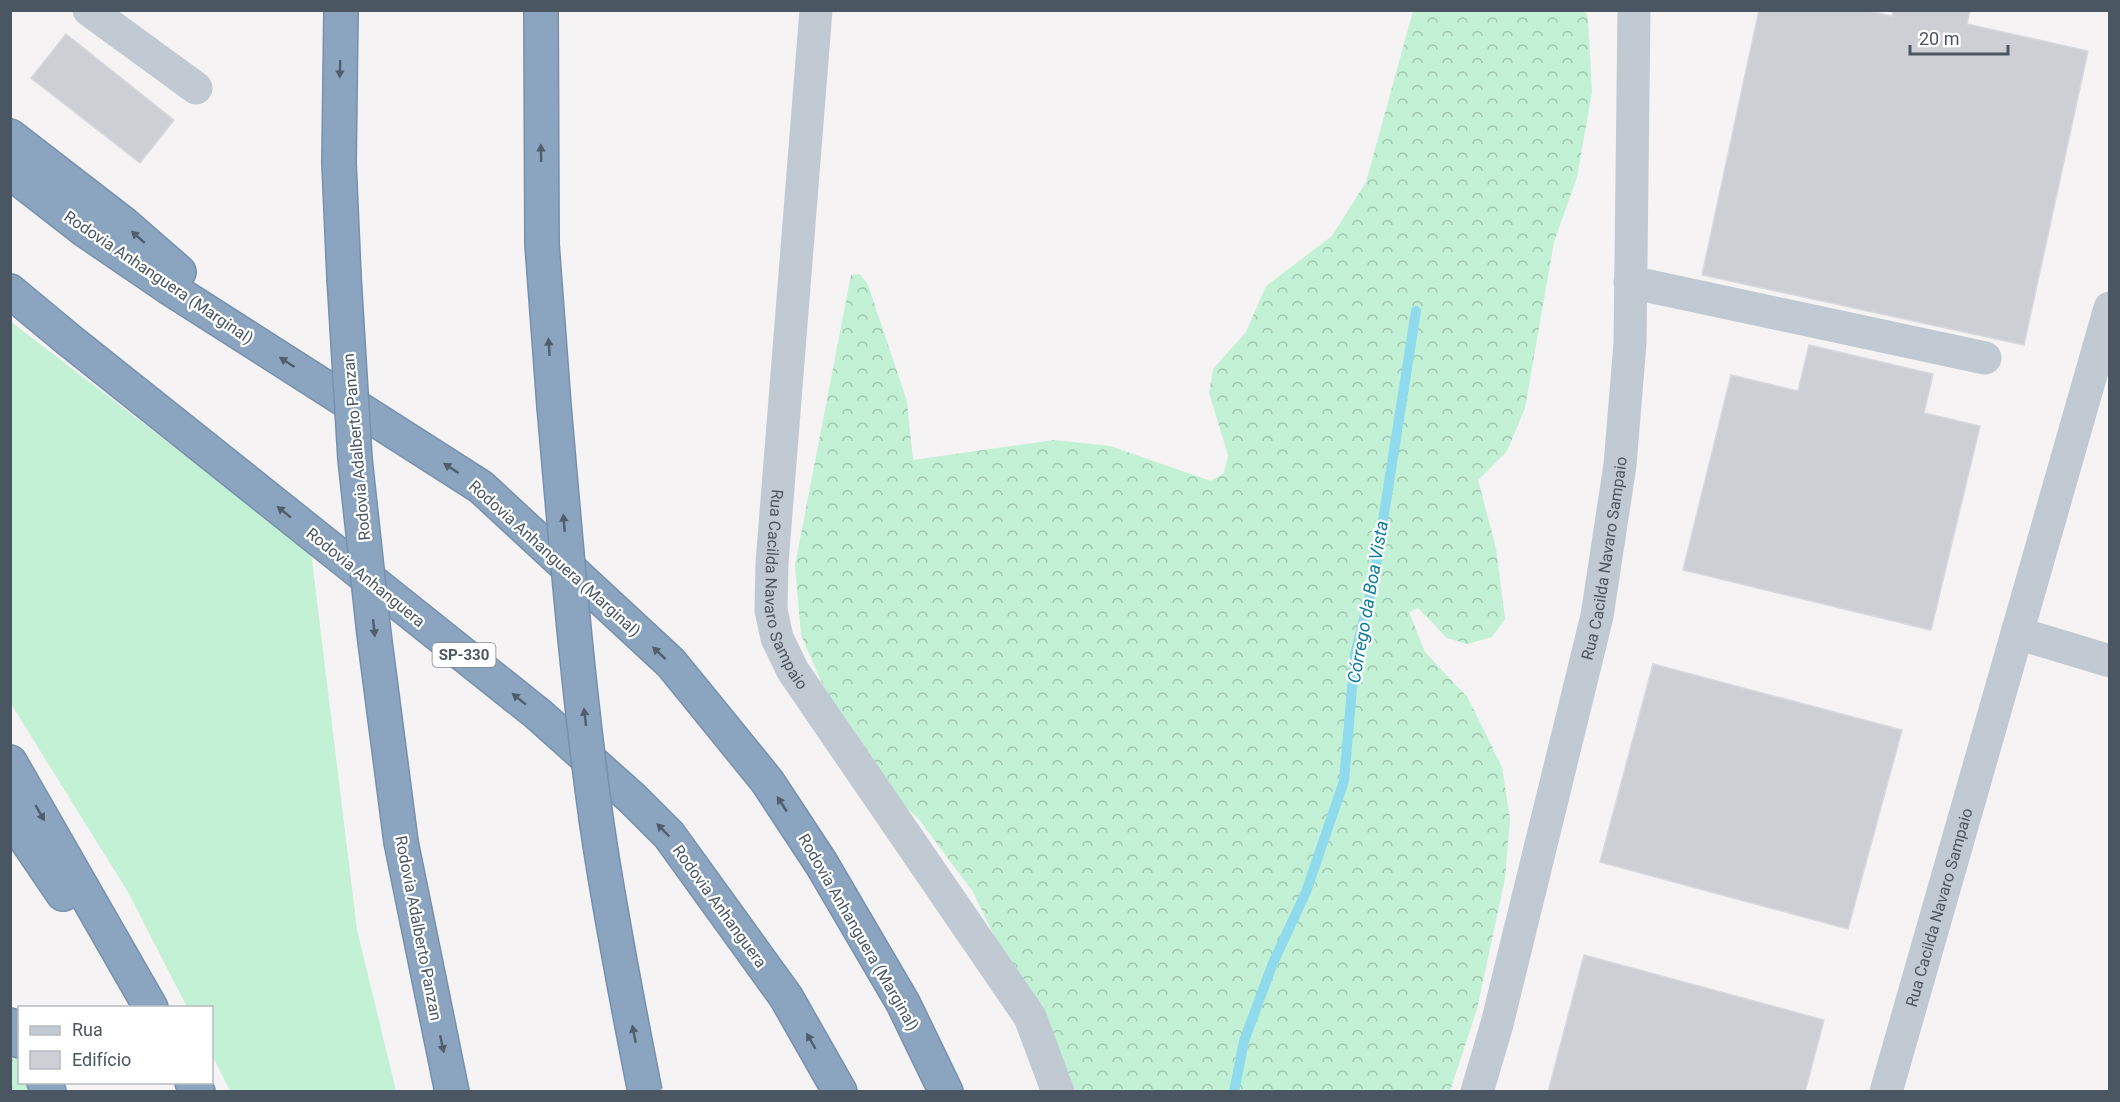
<svg xmlns="http://www.w3.org/2000/svg" width="2120" height="1102" font-family="Roboto,sans-serif">
  <style>
    .grass { fill: #c3f1d5 }
    .forest { fill: url(#forest-crowns) }
    .lines { fill: none; stroke-linecap: round; stroke-linejoin: round }
    .stream { stroke: #90daee; stroke-width: 10 }
    .building { fill: #cdcfd5; stroke: #d7d9de; stroke-width: 1.5 }
    .highway-casing { stroke: #7690ad; stroke-width: 36 }
    .minor { stroke: #c1cad2; stroke-width: 33 }
    .highway { stroke: #8ba5c1; stroke-width: 33 }
    .highway-bridge-casing { stroke: #7690ad; stroke-width: 36; stroke-linecap: butt }
    .highway-bridge { stroke: #8ba5c1; stroke-width: 33 }
    .oneway { fill: #505e6b }
    .labels { text-anchor: middle; stroke-width: 4.5; stroke-linejoin: round; paint-order: stroke }
    .shield { fill: #fff; stroke: #808990; stroke-width: 1.5 }
    .shield-label { font-size: 15px; font-weight: bold; fill: #4a5661 }
    .street-label { font-size: 16px; fill: #4a5661; stroke: #fff }
    .water-label { font-size: 18px; font-style: italic; fill: #0c7c9b; stroke: #fff }
  </style>
  <defs>
    <pattern id="forest-crowns" width="20" height="18" patternUnits="userSpaceOnUse" patternTransform="scale(1.5)"><rect width="20" height="18" fill="#c3f1d5"/><path d="M2 6a3 3 0 1 1 6 0M12 15a3 3 0 1 1 6 0" fill="none" stroke="#a0c6b0"/></pattern>
  </defs>
  <rect width="100%" height="100%" fill="#f5f3f3"/>
  <path class="grass" d="M10,321L311,552L357,930L396,1091H230L212,1055V1008L187,1007L128,892L11,704Z"/>
  <path class="forest" d="M1413,11H1585L1588,19L1592,92L1577,177L1554,242L1525,408L1507,451L1478,480L1496,548L1505,619L1492,637L1467,644L1447,638L1418,608L1409,612L1425,652L1468,698L1502,767L1510,819L1505,879L1477,1009L1450,1091H1057L1027,1004L973,892L918,818L874,779L850,748L801,635L795,565L851,275L860,274L868,285L907,401L913,460L1054,440L1110,446L1211,481L1224,473L1228,455L1209,393L1213,369L1246,332L1266,286L1332,236L1366,182Z
    M10,1038L19,1052L20,1082L40,1083L46,1091H11Z"/>
  <g class="lines">
    <path class="stream" d="M1234,1092L1244,1041L1273,963L1306,892L1344,781L1355,654L1373,584L1416,311"/>
  </g>
  <path class="building" d="M1759,10H1865L1892,16L1893,10H1970L1967,24L2088,51L2024,345L1702,275Z
    M66,34L174,120L140,163L31,78Z
    M1809,345L1933,374L1924,413L1980,426L1931,630L1683,570L1731,375L1798,391Z
    M1653,664L1902,730L1848,929L1600,862Z
    M1584,955L1824,1020L1805,1092H1548Z"/>
  <g class="lines">
    <g class="highway-casing">
      <path id="highway" d="M341,10L339,163L344,277
        M541,10L542,244L554,406
        M10,136L124,224L179,272
        M10,172L86,231L168,287L481,487L671,663L767,781L821,863L903,1003L946,1092
        M10,291L69,340L538,714L633,799L669,835L786,997L840,1092
        M10,762L151,1008
        M10,816L63,894
        M401,842L452,1092
        M10,1025L20,1041
        M44,1082L49,1092
        M192,1082L198,1092"/>
    </g>
    <g class="minor">
      <path d="M89,10L196,88"/>
      <path id="s1" d="M816,10L772,563L771,610L777,638L793,671L1030,1017L1058,1092"/>
      <path d="M1630,282L1985,358"/>
      <path d="M2017,633L2110,661"/>
      <path id="s2" d="M1477,1092L1497,1024L1597,616L1620,465L1630,343L1634,10"/>
      <path id="s3" d="M1886,1092L2110,308"/>
    </g>
    <use href="#highway" class="highway"/>
    <g class="highway-bridge-casing">
      <path id="highway-bridge" d="M344,277L355,459L374,634L401,842
        M554,406C566,543 577,681 596,818C609,909 627,1001 645,1092"/>
    </g>
    <use href="#highway-bridge" class="highway-bridge"/>
  </g>
  <defs><path id="oneway-solid" d="M-6-.8H1V-3.2L6.5 0L1 3.2V.8H-6Z" transform="scale(1.5)"/></defs>
  <g class="oneway">
    <use href="#oneway-solid" transform="translate(340 69) rotate(91)"/>
    <use href="#oneway-solid" transform="translate(541 153) rotate(-91)"/>
    <use href="#oneway-solid" transform="translate(138 237) rotate(-139)"/>
    <use href="#oneway-solid" transform="translate(549 347) rotate(-94)"/>
    <use href="#oneway-solid" transform="translate(287 362) rotate(-147)"/>
    <use href="#oneway-solid" transform="translate(451 468) rotate(-147)"/>
    <use href="#oneway-solid" transform="translate(284 512) rotate(-141)"/>
    <use href="#oneway-solid" transform="translate(564 523) rotate(-95)"/>
    <use href="#oneway-solid" transform="translate(374 628) rotate(84)"/>
    <use href="#oneway-solid" transform="translate(659 653) rotate(-137)"/>
    <use href="#oneway-solid" transform="translate(519 699) rotate(-141)"/>
    <use href="#oneway-solid" transform="translate(585 717) rotate(-97)"/>
    <use href="#oneway-solid" transform="translate(782 804) rotate(-123)"/>
    <use href="#oneway-solid" transform="translate(40 813) rotate(60)"/>
    <use href="#oneway-solid" transform="translate(663 830) rotate(-134)"/>
    <use href="#oneway-solid" transform="translate(634 1034) rotate(-101)"/>
    <use href="#oneway-solid" transform="translate(811 1041) rotate(-120)"/>
    <use href="#oneway-solid" transform="translate(442 1044) rotate(78)"/>
  </g>
  <g class="labels">
    <rect class="shield" x="432.5" y="643" width="63" height="24" rx="4.5"/>
    <g class="shield-label">
      <text x="464" y="660">SP-330</text>
    </g>
    <g class="street-label">
      <text transform="translate(159 277) rotate(34)" y="6">Rodovia Anhanguera (Marginal)</text>
      <text transform="translate(356 447) rotate(-95)" y="6">Rodovia Adalberto Panzan</text>
      <text transform="translate(555 558) rotate(42)" y="6">Rodovia Anhanguera (Marginal)</text>
      <text dy="6" stroke="none"><textPath href="#s2" startOffset="549">Rua Cacilda Navaro Sampaio</textPath></text>
      <text transform="translate(366 577) rotate(39)" y="6">Rodovia Anhanguera</text>
      <text dy="6" stroke="none"><textPath href="#s1" startOffset="584">Rua Cacilda Navaro Sampaio</textPath></text>
      <text transform="translate(720 906) rotate(54)" y="6">Rodovia Anhanguera</text>
      <text dy="6" stroke="none"><textPath href="#s3" startOffset="192">Rua Cacilda Navaro Sampaio</textPath></text>
      <text transform="translate(419 928) rotate(79)" y="6">Rodovia Adalberto Panzan</text>
      <text transform="translate(859 932) rotate(60)" y="6">Rodovia Anhanguera (Marginal)</text>
    </g>
    <g class="water-label">
      <text transform="translate(1368 602) rotate(-80)" y="6">Córrego da Boa Vista</text>
    </g>
  </g>
  <rect width="2120" height="1102" fill="none" stroke="#4a5661" stroke-width="24"/>
  <rect x="18" y="1006" width="195" height="78" fill="#ffffff" stroke="#b7bbc0" stroke-width="1.5"/>
  <rect x="30" y="1026" width="30" height="9" fill="#c1cad2" stroke="#b7bbc0" stroke-width="1.5"/>
  <text x="72" y="1036" font-size="18" fill="#4a5661">Rua</text>
  <rect x="30" y="1051" width="30" height="18" fill="#cdcfd5" stroke="#b7bbc0" stroke-width="1.5"/>
  <text x="72" y="1066" font-size="18" fill="#4a5661">Edifício</text>
  <path d="M1910 45v9h98v-9" fill="none" stroke="#4a5661" stroke-width="3"/>
  <text x="1919" y="45" font-size="18" fill="#4a5661" stroke="#ffffff" stroke-width="4.5" paint-order="stroke">20 m</text>
</svg>
